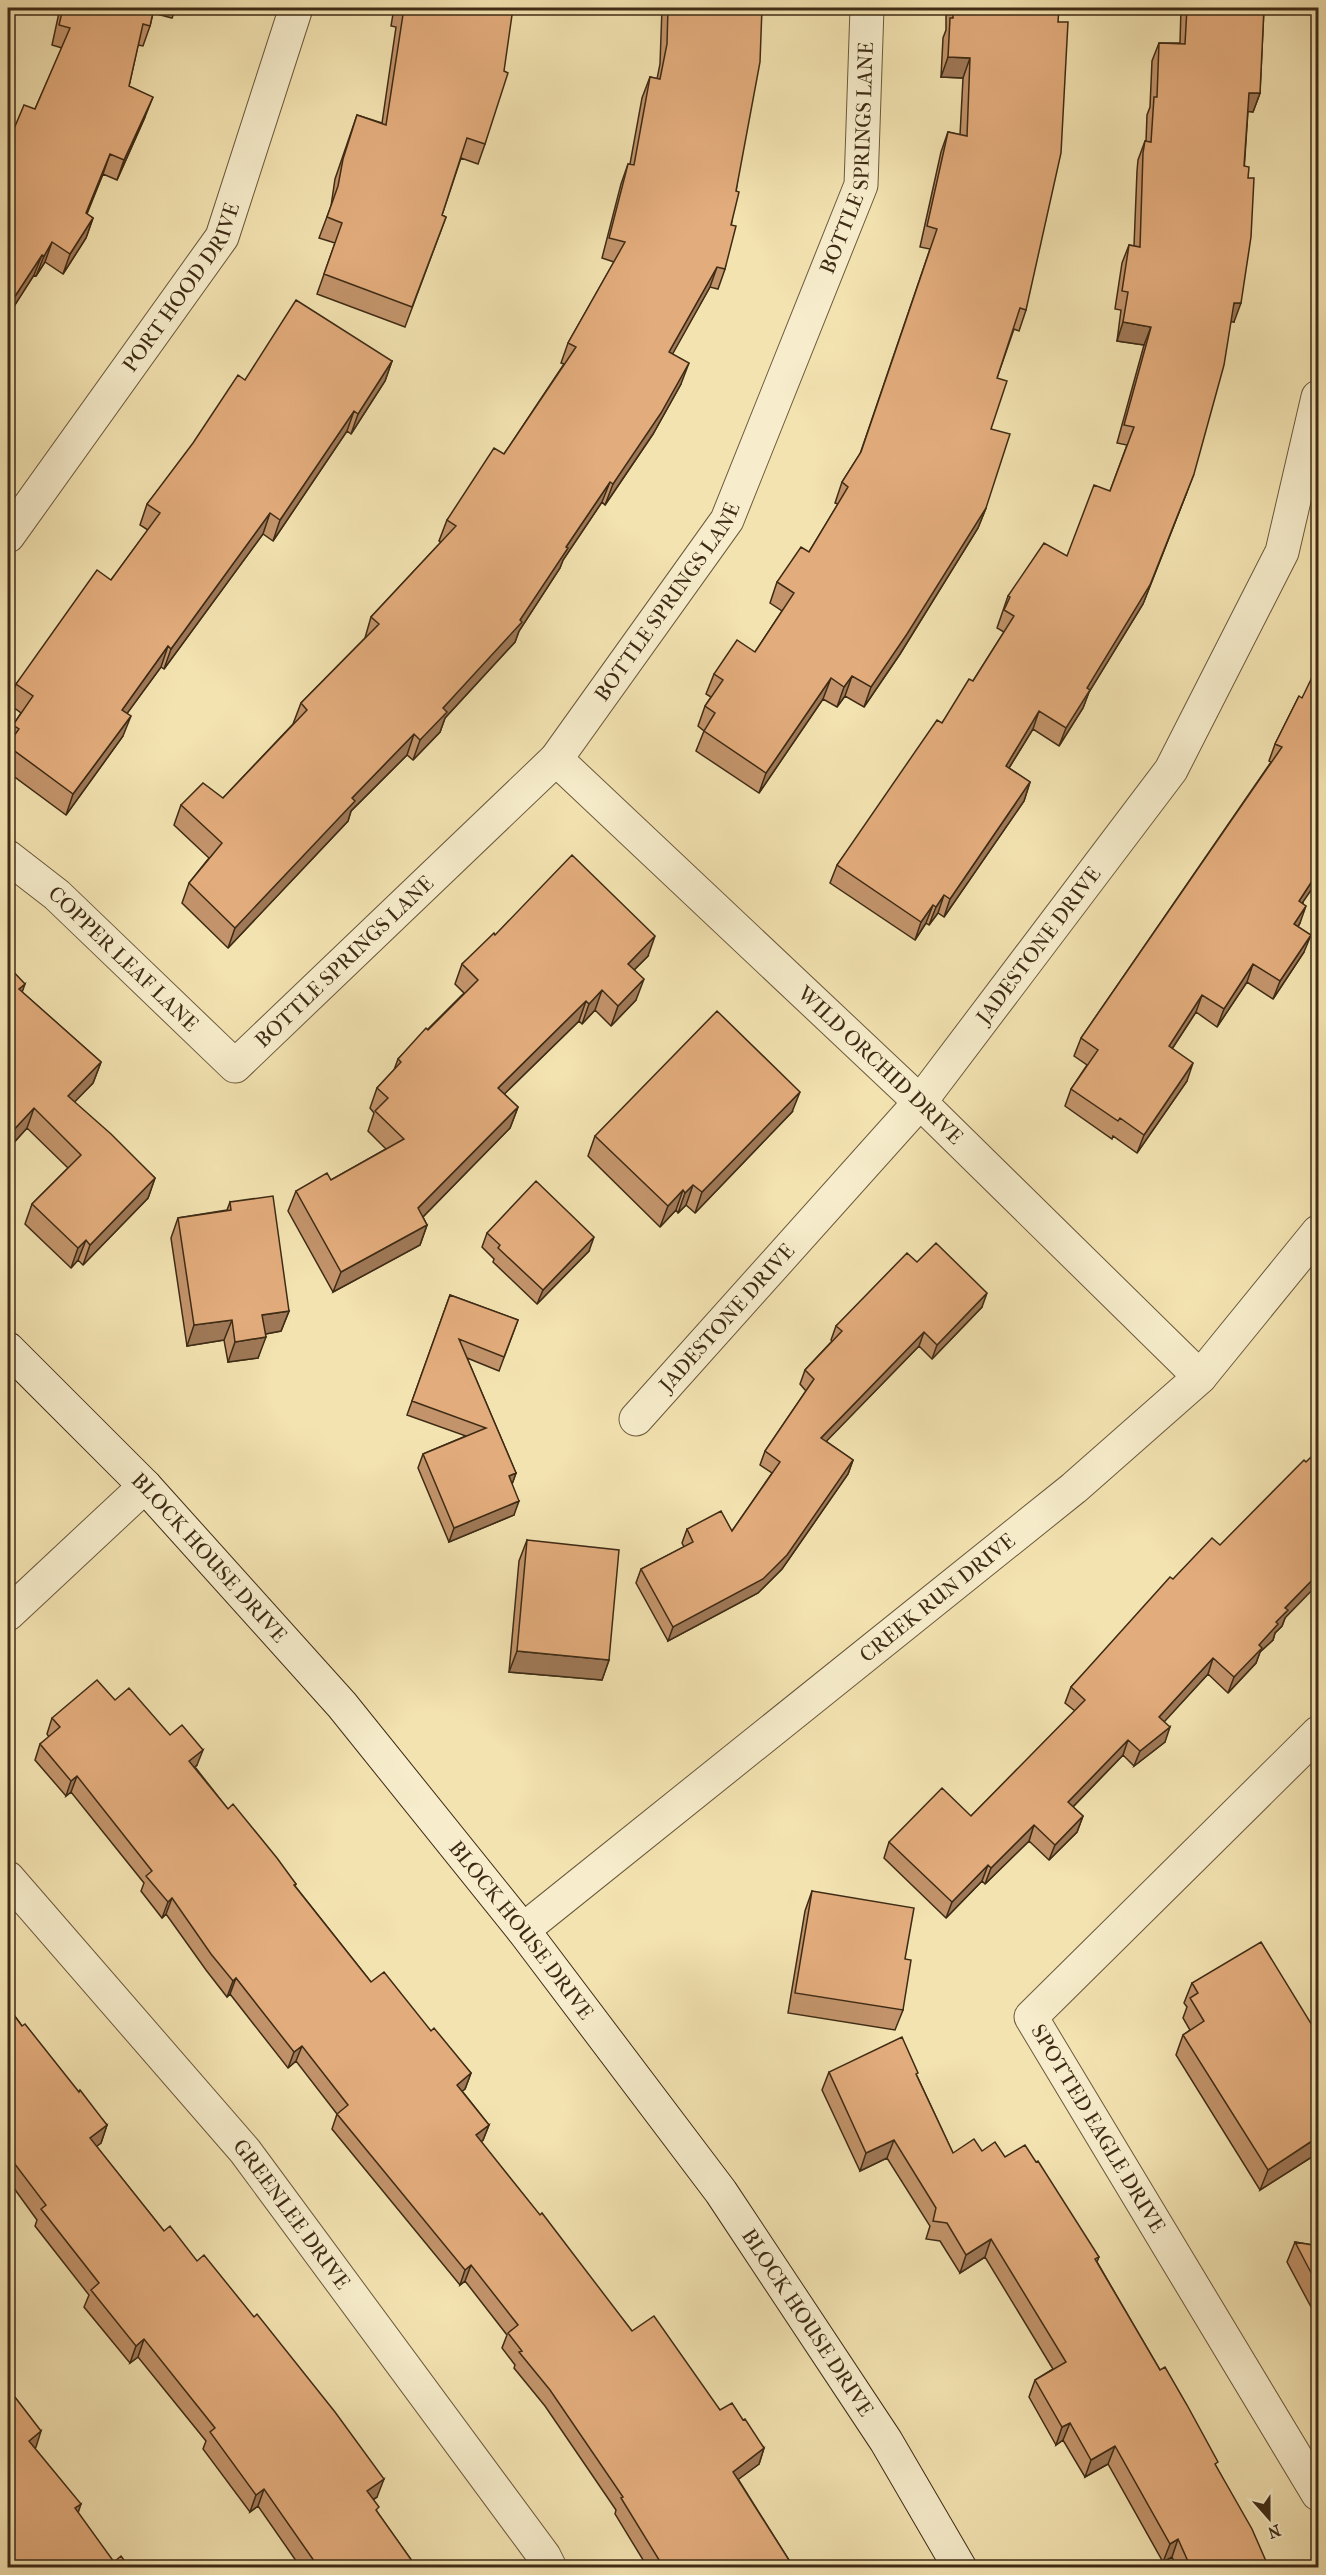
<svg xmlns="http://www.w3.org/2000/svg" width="1326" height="2575" font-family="'IM FELL French Canon',serif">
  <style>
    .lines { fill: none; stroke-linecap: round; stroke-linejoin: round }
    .street-casing { stroke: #6b593c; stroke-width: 35 }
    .secondary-casing { stroke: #3e2b15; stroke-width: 35 }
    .street { stroke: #f7edcc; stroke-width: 33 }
    .secondary { stroke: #f7edcc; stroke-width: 33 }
    .wall { fill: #c3946b; stroke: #3e2b15; stroke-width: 1.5 }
    .shaded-wall { fill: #9f7857; stroke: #3e2b15; stroke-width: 1.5 }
    .building { fill: #e3ac7c; stroke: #3e2b15; stroke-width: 1.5 }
    .labels { text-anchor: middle; stroke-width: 4.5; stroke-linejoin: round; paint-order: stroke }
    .street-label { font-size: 21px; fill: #3e2b15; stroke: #f7edcc }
  </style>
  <rect width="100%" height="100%" fill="#f3e3b1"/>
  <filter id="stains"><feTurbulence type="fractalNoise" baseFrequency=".00333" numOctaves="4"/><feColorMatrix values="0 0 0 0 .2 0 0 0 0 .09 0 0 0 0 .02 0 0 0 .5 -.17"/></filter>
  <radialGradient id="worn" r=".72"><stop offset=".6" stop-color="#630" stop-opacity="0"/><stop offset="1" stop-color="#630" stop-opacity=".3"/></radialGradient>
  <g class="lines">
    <g class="street-casing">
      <g id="street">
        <path id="s1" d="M8,536L222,237L296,8"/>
        <path id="s2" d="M556,759L920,1102L1200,1377"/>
        <path id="s3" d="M8,857L57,895L235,1066L556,759L727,520L861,185L867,8"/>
        <path id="s4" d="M636,1419L920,1102L1171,770L1282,552L1318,397"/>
        <path d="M8,1614L145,1486"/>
        <path id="s5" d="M1318,1733L1031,2017L1318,2494"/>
        <path id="s6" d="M8,1878L245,2151L544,2556L550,2568"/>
        <path id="s7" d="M523,1930L1074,1488L1200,1377L1318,1232"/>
      </g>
    </g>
    <g class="secondary-casing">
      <g id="secondary">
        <path id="s8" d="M8,1349L145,1486L342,1705L523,1930L721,2192L886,2441L960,2568"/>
      </g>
    </g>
    <use href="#street" class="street"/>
    <use href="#secondary" class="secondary"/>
  </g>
  <path class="wall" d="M60,8H176L172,18L153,13L150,26L143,46L138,45L129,86L145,117L117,180L103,174L87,214L93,218L86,238L63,274L45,262L36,276L34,275L8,315L9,316L8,320V143L35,109L62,48L52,45Z
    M394,8H513L485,144L478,164L461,158L442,215L446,217L405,327L317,294L335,243L319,238L331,206L335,179L357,115L382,123L396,27L391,26Z
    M662,8H762L725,269L718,289L710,287L672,354L681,384L653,434L605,505L602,502L563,560L560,568L519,631L515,642L445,718L440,732L413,760L407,755L351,811L348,821L228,948L182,903L189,883L209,858L174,825L181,805L223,798L293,724L301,703L365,638L371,617L441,542L439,541L447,520L504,454L564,364L561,363L568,343L614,262L602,258L621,184L628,164H630L642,98L650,77L657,79L660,64Z
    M946,8H1059L1026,310L1019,331L1014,329L997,378L991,429L986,508L978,528L900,654L864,707L845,696L837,707L823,699L759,793L696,751L704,731L698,726L705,706L711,697L706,694L714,674L755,652L782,611L770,603L777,582L809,552L838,504L835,503L842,482L860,454L930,249L920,247L941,152L948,132L960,135L963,78L941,77L943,38L946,30Z
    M1181,8H1264L1260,93L1253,112L1248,111L1234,322L1231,321L1187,492L1143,604L1089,692L1083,708L1059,746L1033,729L1009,768L1030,782L1024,801L944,917L938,913L929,925L926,923L915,940L830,883L837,865L973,681L1004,632L997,628L1008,596L1067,556L1110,491L1127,445L1117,443L1144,345L1117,341L1121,310L1115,309L1122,263L1129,245L1134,246L1137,171L1138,160L1145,141H1146L1147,115L1150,107L1152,61L1159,43H1180Z
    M392,361L385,381L351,434L347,431L273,541L263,534L164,669L161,667L127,713L123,736L66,815L8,772V741L13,725L21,713L9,704L16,684L111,580L148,530L140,525L147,504L245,380Z
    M1299,696L1303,903L1300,923L1298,927L1304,952L1273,999L1247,982L1217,1027L1196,1012L1172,1049L1187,1081L1137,1153L1113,1136L1112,1139L1065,1106L1071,1089L1087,1065L1074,1056L1081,1038L1271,762L1269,761L1275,744Z
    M495,935L648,956L634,970L636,1000L611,1026L595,1010L582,1024L579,1021L504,1094L518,1107L510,1128L423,1217L427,1225L420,1245L333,1292L288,1211L296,1191L331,1180L386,1149L368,1131L374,1113L370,1108L377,1088L394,1070L398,1059L464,993L455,984L462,964Z
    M8,966L22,992L101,1062L93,1083L74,1102L155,1178L148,1198L83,1265L78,1260L71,1268L25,1224L32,1204L68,1168L27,1128L8,1149Z
    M792,1112L695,1213L686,1205L678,1213L676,1210L660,1227L588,1156L595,1136Z
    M230,1202L289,1311L281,1331L265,1334L258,1358L228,1362L224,1340L187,1346L171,1238L178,1218L227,1210Z
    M487,1233L589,1251L537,1304L493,1262L494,1259L482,1247Z
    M917,1262L982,1307L932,1359L919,1346L826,1441L853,1460L848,1474L782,1569L758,1593L668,1641L636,1583L641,1569L684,1547L682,1543L687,1529L732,1531L772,1473L760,1465L765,1451L806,1391L800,1384L805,1370L832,1341L831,1340L836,1326Z
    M450,1295L518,1320L499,1371L467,1358L516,1473L512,1484L514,1515L449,1542L418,1468L423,1454L466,1436L407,1415Z
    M527,1540L609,1660L602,1680L509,1672L519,1561Z
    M1173,1579L1285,1618L1282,1626L1275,1633L1273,1640L1260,1652L1256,1663L1228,1693L1208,1674L1164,1721L1165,1742L1134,1766L1123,1755L1073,1807L1083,1816L1077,1832L1049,1860L1029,1841L985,1884L982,1881L946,1918L884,1858L889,1842L971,1816L1075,1711L1065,1703L1071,1687Z
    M115,1700L197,1765L195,1767L228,1809L296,1884L295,1886L371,1982L431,2031L471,2073L465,2089L462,2091L489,2125L483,2140L481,2142L632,2331L720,2410L743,2420L764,2448L759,2464L738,2479L794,2568H648L615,2514L616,2510L545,2406L514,2368L515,2365L502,2348L507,2335L465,2281L460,2285L332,2129L337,2114L296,2061L288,2068L230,1994L227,1997L206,1970L166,1914L162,1918L141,1891L144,1883L71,1792L66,1796L35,1760L40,1744L49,1737L47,1734L52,1718Z
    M812,1891L905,1959L903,2010L895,2030L788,2013L805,1911Z
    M1192,1983L1318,2035V2153L1260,2190L1176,2055L1183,2035L1190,2030L1183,2018L1187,2007L1184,2003Z
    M8,2007L22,2026L107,2125L101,2143L96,2146L377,2497L373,2500L377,2512L417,2568H301L258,2506L250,2512L203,2449L206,2441L138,2357L130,2363L84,2307L89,2295L35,2226L37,2220L8,2180Z
    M829,2072L917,2076L953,2153L982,2151L1005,2157L1099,2257L1097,2262L1216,2466L1269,2568H1177L1172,2557L1163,2562L1108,2464L1085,2477L1063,2440L1056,2445L1029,2397L1035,2380L1053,2369L985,2257L960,2273L940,2241L926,2239L930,2226L887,2158L860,2171L822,2090Z
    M1295,2242L1318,2246V2320L1287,2262Z"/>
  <path class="shaded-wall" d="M948,57L970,58L963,78L941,77Z
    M1249,93H1260L1253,112L1242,111Z
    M153,97L145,117L117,180L124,160Z
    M110,154L103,174L78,233L86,213Z
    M93,218L86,238L63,274L70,254Z
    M52,242L45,262L36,276L44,256Z
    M42,255L34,275L8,316V307Z
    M717,267L710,287L662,373L669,352Z
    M1234,303H1241L1234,322L1227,321Z
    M1123,322L1151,327L1144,345L1117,341Z
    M392,361L385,381L351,434L358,414Z
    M689,363L681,384L653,434L605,505L613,484Z
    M354,411L347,431L273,541L280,520Z
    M1194,474L1143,604L1089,692L1083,708L1059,746L1066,728L1087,688Z
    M610,482L602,502L563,560L560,568L519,631L515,642L445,718L440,732L413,760L420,740L443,708L520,620L566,547Z
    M986,508L978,528L900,654L864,707L871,687Z
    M270,513L263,534L164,669L171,649Z
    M168,646L161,667L115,730L122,710Z
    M852,676L845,696L837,707L844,687Z
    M831,678L823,699L759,793L766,773Z
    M1039,711L1033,729L999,784L1006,766Z
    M131,716L123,736L66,815L73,794Z
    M414,734L407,755L351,811L348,821L228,948L235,928L352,798Z
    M1030,782L1024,801L944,917L950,899Z
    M1318,872V880L1292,918L1299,901Z
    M944,895L938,913L929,925L936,907Z
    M933,905L926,923L915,940L921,922Z
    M1306,906L1300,923L1288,942L1294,924Z
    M1311,935L1304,952L1273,999L1280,981Z
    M655,936L648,956L620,984L628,964Z
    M1253,964L1247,982L1217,1027L1224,1009Z
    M644,979L636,1000L611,1026L618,1006Z
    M25,984L18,1004L19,989Z
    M602,990L595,1010L582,1024L589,1004Z
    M1202,995L1196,1012L1162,1064L1169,1046Z
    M586,1001L579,1021L490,1108L498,1088Z
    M101,1062L93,1083L60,1117L68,1096Z
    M1193,1063L1187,1081L1137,1153L1144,1135Z
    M800,1092L792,1112L695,1213L702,1192Z
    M518,1107L510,1128L411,1229L418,1208Z
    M34,1108L27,1128L8,1149V1136Z
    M155,1178L148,1198L83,1265L90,1245Z
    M693,1185L686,1205L678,1213L685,1193Z
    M683,1190L676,1210L660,1227L668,1206Z
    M427,1225L420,1245L333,1292L341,1272Z
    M594,1237L589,1251L537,1304L543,1290Z
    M86,1240L78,1260L71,1268L78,1248Z
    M987,1293L982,1307L932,1359L937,1345Z
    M289,1311L281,1331L255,1336L262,1315Z
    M232,1320L224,1340L187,1346L194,1325Z
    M924,1332L919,1346L816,1452L821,1438Z
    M266,1337L258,1358L228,1362L235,1342Z
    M853,1460L848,1474L782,1569L758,1593L668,1641L673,1627Z
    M516,1473L511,1487L509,1476Z
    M519,1501L514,1515L449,1542L454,1528Z
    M1318,1574V1584L1285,1618L1282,1626L1275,1633L1273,1640L1260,1652L1256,1663L1228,1693L1234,1677L1276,1622L1285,1608Z
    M517,1651L609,1660L602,1680L509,1672Z
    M1213,1658L1208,1674L1154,1733L1159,1717Z
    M1170,1727L1165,1742L1134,1766L1140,1751Z
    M1128,1740L1123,1755L1062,1818L1068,1802Z
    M203,1750L197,1765L184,1776L189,1761Z
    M77,1776L71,1792L66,1796L71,1781Z
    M1083,1816L1077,1832L1049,1860L1055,1845Z
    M1034,1825L1029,1841L985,1884L991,1868Z
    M988,1865L982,1881L946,1918L952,1902Z
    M172,1898L166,1914L162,1918L168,1902Z
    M236,1978L230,1994L227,1997L233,1981Z
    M302,2046L296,2061L288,2068L294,2052Z
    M471,2073L465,2089L451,2100L457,2085Z
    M107,2125L101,2143L84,2156L90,2138Z
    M489,2125L483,2140L470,2150L476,2135Z
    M1318,2137V2153L1260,2190L1268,2170Z
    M894,2140L887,2158L860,2171L866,2153Z
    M991,2239L985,2257L960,2273L966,2255Z
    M471,2265L465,2281L460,2285L465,2270Z
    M144,2339L138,2357L130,2363L136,2346Z
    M1070,2423L1063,2440L1056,2445L1062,2427Z
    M41,2431L36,2447L24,2457L29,2441Z
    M1115,2446L1108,2464L1085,2477L1091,2460Z
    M764,2448L759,2464L728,2487L733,2472Z
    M384,2479L377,2497L360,2508L367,2491Z
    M264,2489L258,2506L250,2512L256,2495Z
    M81,2504L76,2519L75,2508Z
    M1178,2539L1172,2557L1163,2562L1170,2544Z"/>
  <path class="building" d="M63,8H154L150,26L143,24L129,86L153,97L124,160L110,154L86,213L93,218L70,254L52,242L44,256L42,255L8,307V143L24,105L35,109L70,28L59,25Z
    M404,8H513L504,71L508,73L485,144L467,138L442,215L446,217L412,307L324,274L342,223L327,217L338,186L343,159L357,115L386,125Z
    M668,8H762L760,62L736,191L739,192L731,225L736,226L725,269L717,267L669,352L689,363L661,413L613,484L610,482L566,547L568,548L520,620L522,622L443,708L447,712L420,740L414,734L352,798L355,801L235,928L189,883L222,843L181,805L203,783L223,798L307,710L301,703L379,624L371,617L456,526L447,520L494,448L504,454L576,347L568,343L625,242L609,238L628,164L634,165L650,77L660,79L667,44Z
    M953,8H1059L1058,22H1068L1061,153L1026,310L1020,308L997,378L1007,381L991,429L1010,434L986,508L907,634L871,687L852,676L844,687L831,678L766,773L704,731L715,713L705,706L723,680L714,674L737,640L755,652L794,593L777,582L801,547L809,552L848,487L842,482L861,452L937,229L927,226L948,132L967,136L970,58L948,57L950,18H953Z
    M1187,8H1264L1260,93H1249L1244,166L1249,167L1248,178H1254L1251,237L1241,303H1234L1224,365L1194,474L1150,585L1087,688L1090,690L1066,728L1039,711L1006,766L1030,782L950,899L944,895L936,907L933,905L921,922L837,865L937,720L942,723L969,679L973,681L1014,616L1004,610L1010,597L1008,596L1044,543L1067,556L1094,485L1110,491L1134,427L1124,425L1151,327L1123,322L1128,292L1122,291L1129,245L1140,247L1143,153L1145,141L1151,142L1154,97H1157L1159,43L1185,44Z
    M296,300L392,361L358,414L354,411L280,520L270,513L171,649L168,646L122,710L131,716L73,794L8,746V744L19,729L13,725L33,696L16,684L97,570L111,580L160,513L147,504L193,443L238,375L245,380Z
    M1318,665V872L1299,901L1306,906L1294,924L1311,935L1280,981L1253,964L1224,1009L1202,995L1169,1046L1193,1063L1144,1135L1120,1118L1118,1121L1071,1089L1098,1050L1081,1038L1282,747L1275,744L1299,696L1302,698Z
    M572,855L655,936L628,964L644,979L618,1006L602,990L589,1004L586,1001L498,1088L518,1107L418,1208L427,1225L341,1272L296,1191L327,1173L331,1180L404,1139L375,1111L388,1098L377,1088L401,1062L398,1059L426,1028L428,1030L478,980L462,964L494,933L495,935Z
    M8,966L25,984L19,989L101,1062L68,1096L111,1134L155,1178L90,1245L86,1240L78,1248L32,1204L81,1155L34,1108L8,1136Z
    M717,1011L800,1092L702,1192L693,1185L685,1193L683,1190L668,1206L595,1136Z
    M536,1181L594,1237L543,1290L498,1248L500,1245L487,1233Z
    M273,1196L289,1311L262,1315L266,1337L235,1342L232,1320L194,1325L178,1218L231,1210L230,1202Z
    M936,1243L987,1293L937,1345L924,1332L821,1438L853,1460L787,1555L763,1579L673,1627L641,1569L693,1542L687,1529L721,1511L732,1531L780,1462L765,1451L814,1379L805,1370L842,1331L836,1326L907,1253L917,1262Z
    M450,1295L518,1320L504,1357L459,1339L516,1473L509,1476L519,1501L454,1528L423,1454L486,1428L412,1401Z
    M1318,1450V1574L1285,1608L1288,1610L1276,1622L1278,1624L1259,1645L1262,1648L1234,1677L1213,1658L1159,1717L1170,1727L1140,1751L1128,1740L1068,1802L1083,1816L1055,1845L1034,1825L991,1868L988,1865L952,1902L889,1842L942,1788L971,1816L1085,1700L1071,1687L1170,1577L1173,1579L1212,1538L1220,1545L1304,1460L1306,1462Z
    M527,1540L619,1550L609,1660L517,1651Z
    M97,1680L115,1700L129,1688L170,1735L182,1725L203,1750L189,1761L228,1809L233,1804L277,1858L296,1884L294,1885L371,1982L384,1972L431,2031L434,2028L471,2073L457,2085L489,2125L476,2135L540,2215L542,2213L632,2331L654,2316L720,2410L732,2403L743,2420L745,2419L764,2448L733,2472L794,2568H664L621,2498L623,2497L550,2390L519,2352L522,2351L508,2333L518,2325L471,2265L465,2270L337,2114L348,2105L302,2046L294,2052L236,1978L233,1981L211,1954L172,1898L168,1902L146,1876L152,1871L77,1776L71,1781L40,1744L60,1727L52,1718Z
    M812,1891L914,1908L905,1959L911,1960L903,2010L795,1993Z
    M1261,1942L1318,2035V2137L1268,2170L1183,2035L1204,2021L1190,1998L1198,1993L1192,1983Z
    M8,2007L22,2026L25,2024L79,2092L80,2090L107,2125L90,2138L164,2231L170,2226L197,2261L204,2255L254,2317L257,2314L335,2412L384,2479L367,2491L379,2507L376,2510L417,2568H319L264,2489L256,2495L210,2432L215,2428L144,2339L136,2346L91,2290L99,2283L41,2209L46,2205L8,2155Z
    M902,2037L918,2073L916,2074L953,2153L974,2139L982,2151L995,2142L1005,2157L1025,2145L1036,2162L1038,2161L1099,2257L1095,2259L1160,2370L1165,2367L1187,2405L1218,2462L1215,2464L1252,2529L1269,2568H1191L1178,2539L1170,2544L1115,2446L1091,2460L1070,2423L1062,2427L1035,2380L1066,2362L991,2239L966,2255L947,2223L933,2221L936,2208L894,2140L866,2153L829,2072Z
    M1295,2242L1318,2246V2286Z
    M8,2388L41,2431L29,2441L81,2504L75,2508L114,2562L121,2556L130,2568H8Z"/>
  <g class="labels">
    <g class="street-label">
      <text dy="7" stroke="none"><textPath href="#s3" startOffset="1432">BOTTLE SPRINGS LANE</textPath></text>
      <text dy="7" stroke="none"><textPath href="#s1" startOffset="304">PORT HOOD DRIVE</textPath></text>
      <text dy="7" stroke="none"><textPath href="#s3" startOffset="946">BOTTLE SPRINGS LANE</textPath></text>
      <text dy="7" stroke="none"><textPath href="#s4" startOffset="622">JADESTONE DRIVE</textPath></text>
      <text dy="7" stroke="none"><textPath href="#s3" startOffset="154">COPPER LEAF LANE</textPath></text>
      <text dy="7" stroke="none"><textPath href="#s3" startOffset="460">BOTTLE SPRINGS LANE</textPath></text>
      <text dy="7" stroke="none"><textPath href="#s2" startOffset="446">WILD ORCHID DRIVE</textPath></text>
      <text dy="7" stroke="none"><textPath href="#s4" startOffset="136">JADESTONE DRIVE</textPath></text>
      <text dy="7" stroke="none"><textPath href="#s8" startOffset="290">BLOCK HOUSE DRIVE</textPath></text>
      <text dy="7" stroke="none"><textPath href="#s7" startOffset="531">CREEK RUN DRIVE</textPath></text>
      <text dy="7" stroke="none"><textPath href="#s8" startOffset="776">BLOCK HOUSE DRIVE</textPath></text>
      <text dy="7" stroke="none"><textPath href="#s5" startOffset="534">SPOTTED EAGLE DRIVE</textPath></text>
      <text dy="7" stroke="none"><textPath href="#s6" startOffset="440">GREENLEE DRIVE</textPath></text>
      <text dy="7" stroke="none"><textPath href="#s8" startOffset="1262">BLOCK HOUSE DRIVE</textPath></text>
    </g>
  </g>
  <rect width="1326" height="2575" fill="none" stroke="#f3e3b1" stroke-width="30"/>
  <rect x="9" y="9" width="1308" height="2557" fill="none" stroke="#3e2b15" stroke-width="3"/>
  <rect x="15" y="15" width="1296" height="2545" fill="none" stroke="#3e2b15" stroke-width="1.5"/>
  <g transform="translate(1269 2518) rotate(159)" stroke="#f7edcc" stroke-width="4.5" paint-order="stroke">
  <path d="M0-4.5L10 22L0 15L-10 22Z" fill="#3e2b15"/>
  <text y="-9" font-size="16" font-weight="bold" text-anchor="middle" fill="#3e2b15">N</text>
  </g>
  <rect width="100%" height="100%" filter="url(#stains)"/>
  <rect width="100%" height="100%" fill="url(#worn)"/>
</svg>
